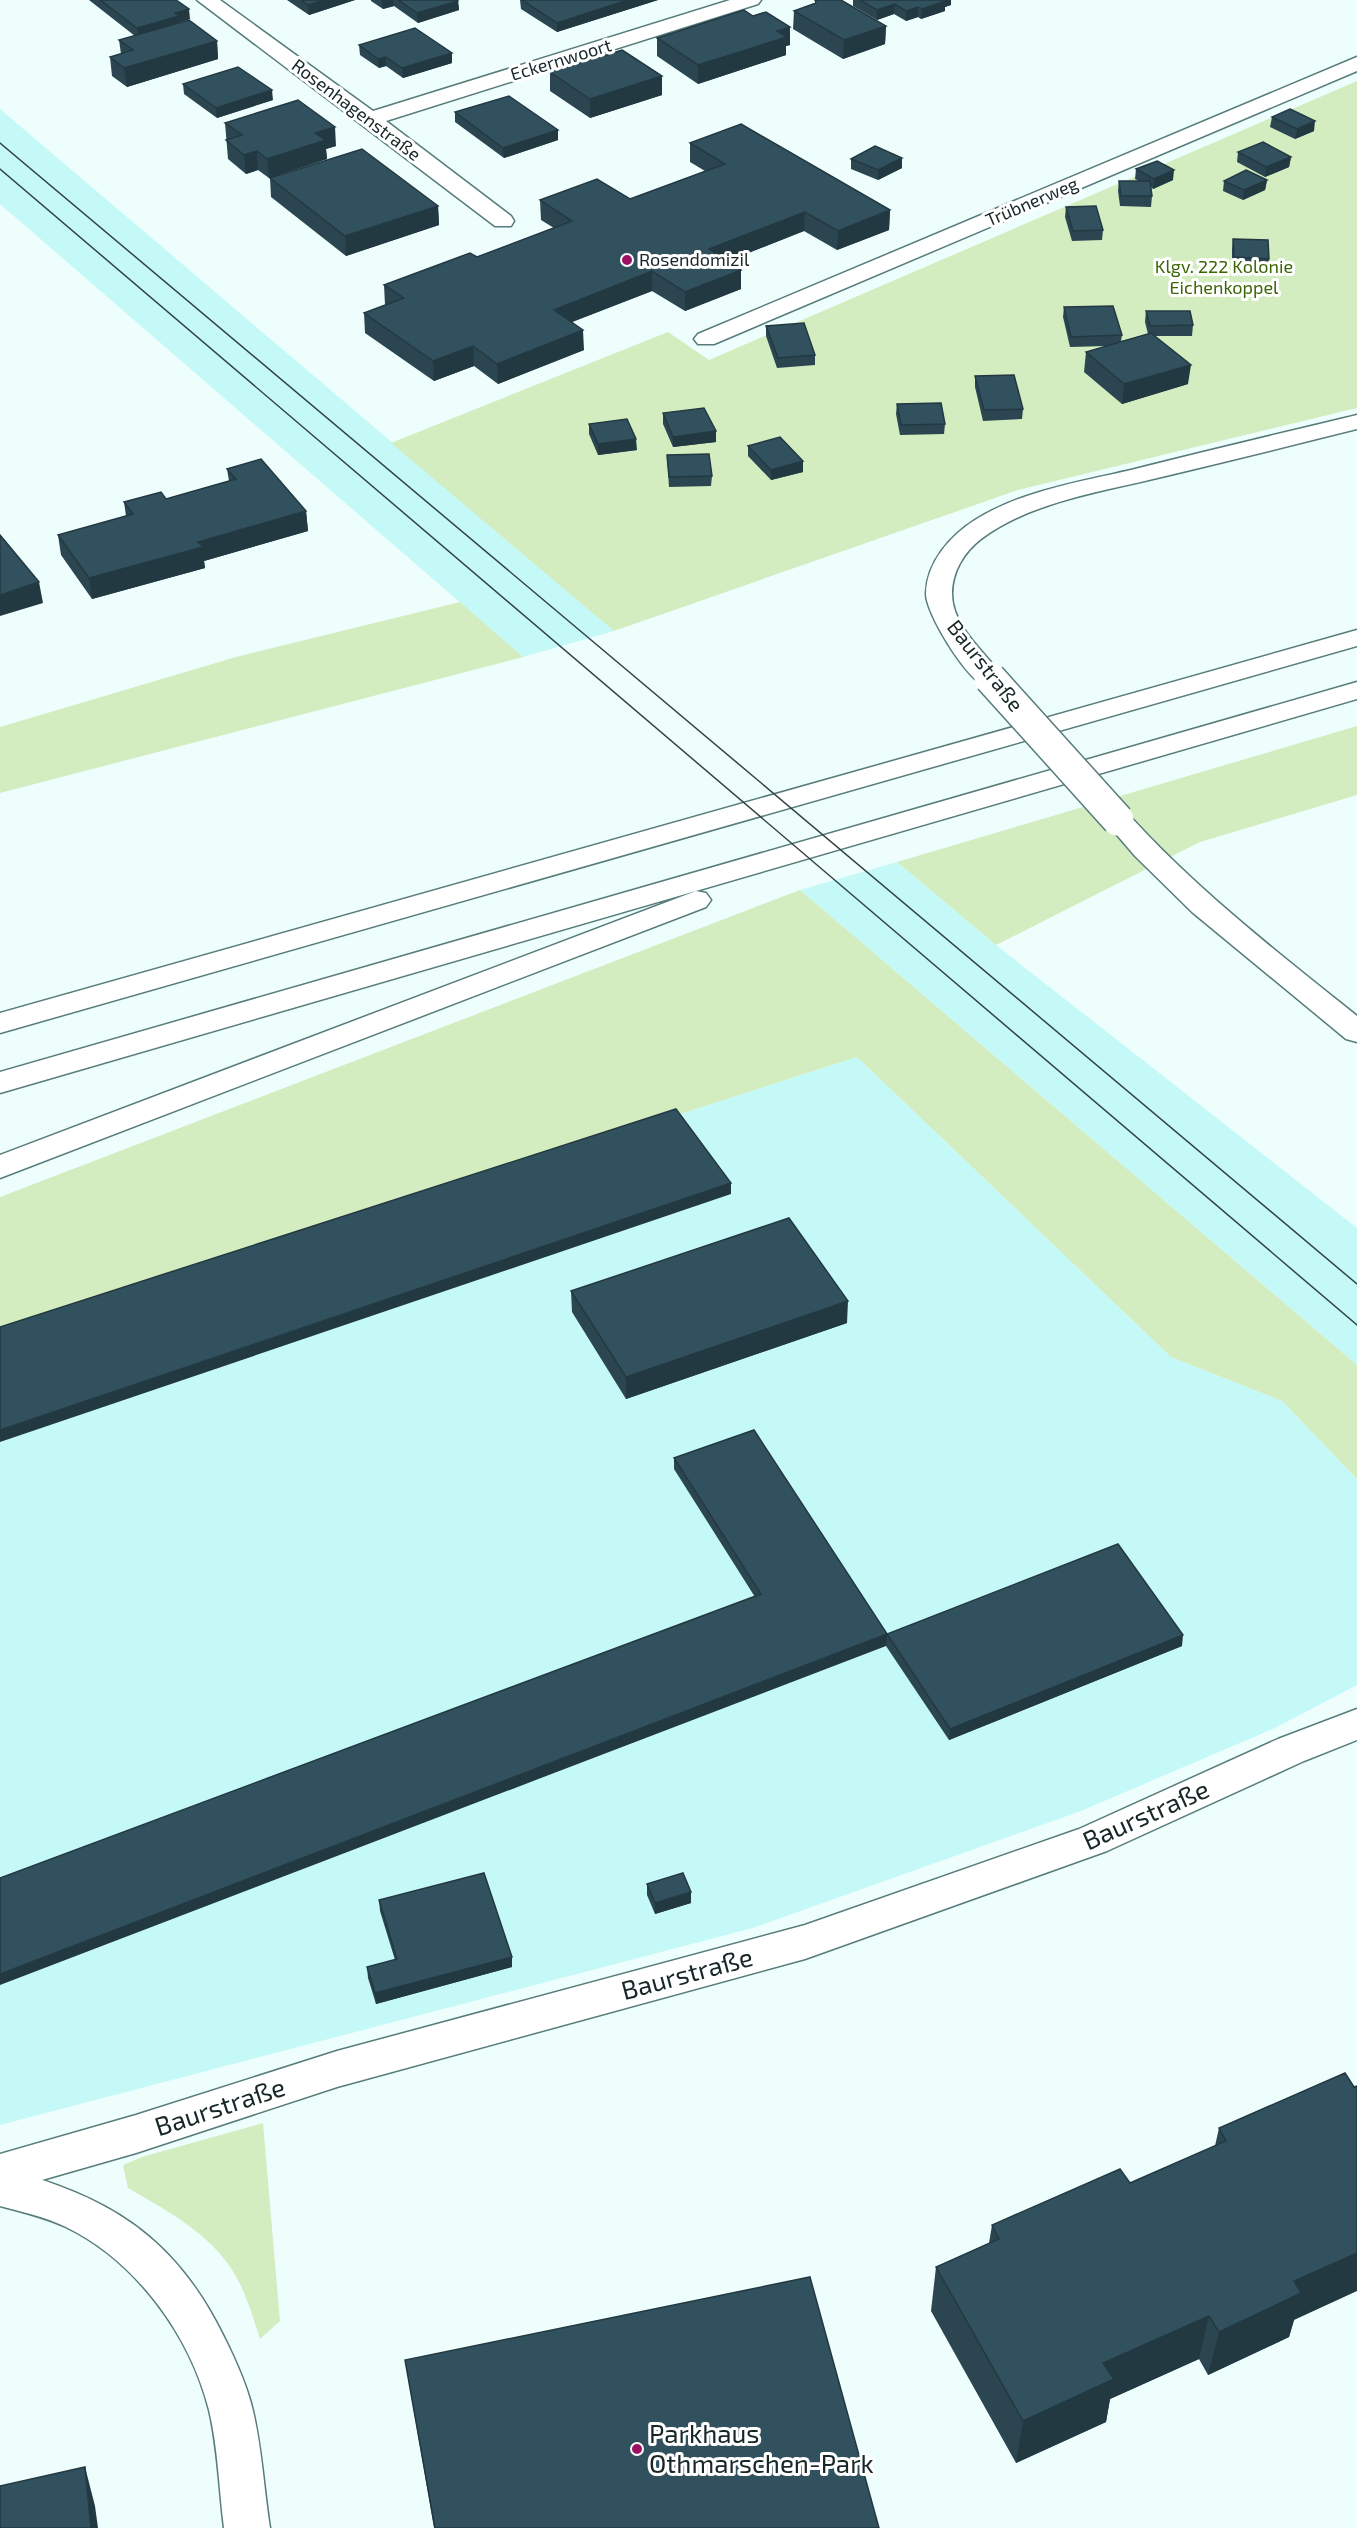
<svg xmlns="http://www.w3.org/2000/svg" width="1357" height="2528" font-family="'Exo 2',sans-serif">
  <style>
    .built { fill: #c5f9f8 }
    .green { fill: #d3edc0 }
    .lines { fill: none; stroke-linecap: round; stroke-linejoin: round }
    .minor-casing { stroke: #567c7b; stroke-width: 3 }
    .secondary-casing { stroke: #567c7b; stroke-width: 3 }
    .motorway-casing { stroke: #567c7b; stroke-width: 3 }
    .minor { fill: #fff; fill-rule: evenodd }
    .secondary { fill: #fff; fill-rule: evenodd }
    .motorway { fill: #fff; fill-rule: evenodd }
    .tram { stroke: #344343; stroke-width: 1.5 }
    .secondary-bridge-casing { stroke: #567c7b; stroke-width: 34; stroke-linecap: butt }
    .secondary-bridge { stroke: #fff; stroke-width: 31 }
    .wall { fill: #2b4651 }
    .shaded-wall { fill: #233942 }
    .building { fill: #32515e; stroke: #233942; stroke-width: 1.5 }
    .poi-dot { fill: #9a1164; stroke: #fff; stroke-width: 2 }
    .labels { text-anchor: middle; stroke-width: 6; stroke-linejoin: round; paint-order: stroke }
    .far-street-label { font-size: 18px; fill: #172626; stroke: #fff }
    .far-poi-label { font-size: 18px; fill: #172626; stroke: #fff; text-anchor: start }
    .far-park-label { font-size: 18px; fill: #3b6405; stroke: #fff }
    .street-label { font-size: 21px; fill: #172626; stroke: #fff }
    .near-street-label { font-size: 26px; fill: #172626; stroke: #fff }
    .near-poi-label { font-size: 26px; fill: #172626; stroke: #fff; text-anchor: start }
  </style>
  <rect width="100%" height="100%" fill="#eefefd"/>
  <path class="built" d="M0,109L614,631L523,657L0,204Z
    M897,862L996,945L1357,1228V1365L800,890Z
    M857,1057L1171,1357L1282,1401L1357,1479V1685L1275,1728L1081,1811L753,1928L0,2125V1333Z"/>
  <path class="green" d="M1357,81V408L1018,490L614,631L391,443L668,332L709,360Z
    M460,602L523,657L0,793V727L236,657Z
    M1357,726V795L1200,842L996,945L897,862Z
    M800,890L1357,1365V1479L1282,1401L1171,1357L857,1057L0,1333V1197Z
    M263,2123L280,2321L260,2339C254,2321 249,2303 241,2286C219,2238 171,2213 128,2188L123,2165L142,2157Z"/>
  <g class="lines">
    <g class="minor-casing">
      <path id="minor" d="M197,0H220L373,111L730,0H761L758,4L386,121L511,216L514,221L511,226H495Z
        M1357,57V71L714,344H698L694,339L698,334Z
        M0,2168C105,2194 174,2235 223,2335C235,2359 247,2385 253,2411C262,2449 264,2490 270,2528H224C219,2489 218,2447 209,2410C190,2335 136,2261 66,2227C45,2217 23,2212 0,2206Z"/>
    </g>
    <g class="secondary-casing">
      <path id="secondary" d="M1357,415V429C1289,446 1221,463 1153,479C1095,493 1029,503 981,539C964,552 952,572 952,594C952,627 986,653 1004,678L1000,684C994,685 988,687 982,684C965,676 925,612 926,593C927,562 950,536 975,520C1021,491 1079,482 1131,470C1206,451 1282,433 1357,415Z
        M1118,811L1128,814C1197,890 1277,952 1357,1016V1042L1346,1039L1192,912L1135,856L1104,820L1108,814Z
        M1357,1709V1740L1304,1761L1107,1851L805,1959L337,2087L136,2153L0,2192V2154L136,2115L337,2051L805,1925L1079,1829L1278,1739Z"/>
    </g>
    <g class="motorway-casing">
      <path id="motorway" d="M1357,630V646L0,1033V1013Z
        M1357,682V699L0,1093V1072Z
        M696,891L706,893L711,900L706,907L0,1178V1155Z"/>
    </g>
    <use href="#minor" class="minor"/>
    <use href="#secondary" class="secondary"/>
    <use href="#motorway" class="motorway"/>
    <path class="tram" d="M0,143L1357,1284
      M0,169L1357,1325"/>
    <g class="secondary-bridge-casing">
      <path id="secondary-bridge" d="M990,678L1118,820"/>
    </g>
    <use href="#secondary-bridge" class="secondary-bridge"/>
  </g>
  <path class="wall" d="M89,0H176L190,19L180,22V23L217,41L218,59L127,87L112,76L110,57L121,54L119,40L135,36Z
    M287,0H355L309,15Z
    M371,0H457L458,1L459,10L418,23L394,6L383,9L371,1Z
    M520,0H658L557,32L521,9Z
    M815,0L886,26L885,44L843,59L793,29L794,11L815,4Z
    M853,0H951V5L945,7V11L921,19L918,17L906,21L894,14L877,20L853,6Z
    M657,38L790,45L786,46V55L698,84L657,56Z
    M359,45L452,53V63L403,78L386,66L379,68L360,55Z
    M566,63L662,95L590,118L550,91V72L566,67Z
    M183,84L273,100L217,118L184,94Z
    M455,112L558,130V140L504,158L455,122Z
    M1272,117L1314,131L1295,139L1270,127Z
    M225,123L336,146L326,149L327,159L269,178L258,170L246,174L228,159Z
    M690,143L890,210L889,230L837,250L804,231L728,261L741,289L685,311L652,291L572,322L584,350L498,384L474,366L434,381L365,333L364,313L385,305L384,285L477,257L554,228L541,220L540,200L630,199L705,171L690,162Z
    M1238,152L1291,157L1289,167L1265,177L1237,162Z
    M851,159L902,168L878,180L851,169Z
    M1136,169L1173,180L1153,189L1151,187L1152,196L1151,207L1120,206L1118,191L1119,181H1139L1135,179Z
    M270,178L438,206L439,225L346,256L271,197Z
    M1267,180L1265,190L1243,200L1223,191L1224,181Z
    M1066,207L1103,230L1102,240L1072,241L1065,217Z
    M1233,239L1269,259L1268,269L1232,267V249Z
    M1064,307L1122,335L1121,341L1148,334L1145,322L1146,311L1193,325L1192,336H1155L1188,384L1122,404L1084,372L1086,352L1106,346L1070,347L1063,317Z
    M766,326L815,355V365L777,368L766,336Z
    M975,376L1023,409L1022,419L983,421L975,387Z
    M897,404L945,424L944,434L900,435L896,414Z
    M663,413L716,431V442L673,447L663,424Z
    M589,424L637,450L598,455L589,434Z
    M748,446L803,461V472L771,480L748,456Z
    M667,455L712,476L711,486L669,487Z
    M227,469L306,511L308,531L204,561L205,568L92,599L61,555L58,535L126,516L124,502L166,499L229,481Z
    M571,1291L847,1323L626,1399L572,1312Z
    M674,1458L887,1634L886,1646L755,1597L674,1469Z
    M887,1634L1182,1646L949,1740L886,1646Z
    M647,1884L691,1903L655,1914L647,1895Z
    M379,1900L512,1967L376,2004L368,1978L367,1967L395,1960L380,1911Z
    M1345,2073L1294,2320L1289,2337L1208,2375L1199,2359L1110,2399L1106,2422L1016,2463L931,2311L936,2267L989,2243L992,2225L1130,2183L1215,2146L1219,2128Z
    M405,2360L879,2528H434Z"/>
  <path class="shaded-wall" d="M324,0H355L309,15L308,5Z
    M382,0H393L394,6L383,9Z
    M628,0H658L557,32V23Z
    M942,0H951V5L945,7V11L921,19L922,9Z
    M458,1L459,10L418,23L417,13Z
    M895,4L894,14L877,20V10Z
    M918,7V17L906,21V11Z
    M189,9L190,19L180,22V25L138,38L137,28L175,13Z
    M886,26L885,44L843,59L844,40Z
    M790,27V45L786,46V55L698,84V65L777,31Z
    M217,41L218,59L127,87L124,68Z
    M452,53V63L403,78L402,68Z
    M386,57V66L379,68L378,59Z
    M662,76V95L590,118V99Z
    M272,90L273,100L217,118L216,108Z
    M1315,121L1314,131L1295,139L1297,129Z
    M335,127L336,146L326,149L327,159L269,178L267,159L315,133Z
    M558,130V140L504,158L503,148Z
    M257,151L258,170L246,174L244,155Z
    M1291,157L1289,167L1265,177L1266,167Z
    M902,158V168L878,180V170Z
    M1174,170L1173,180L1153,189L1154,179Z
    M1267,180L1265,190L1243,200L1244,190Z
    M438,206L439,225L346,256L345,236Z
    M890,210L889,230L837,250L838,231Z
    M805,212L804,231L708,269L709,249Z
    M741,270V289L685,311V292Z
    M652,271V291L554,329V310Z
    M583,330L584,350L498,384L497,364Z
    M473,346L474,366L434,381L433,361Z
    M1191,365L1188,384L1122,404L1124,384Z
    M716,431V442L673,447V437Z
    M636,439L637,450L598,455V444Z
    M803,461V472L771,480V470Z
    M306,511L308,531L204,561L205,568L92,599L89,578L198,542Z
    M39,582L43,603L0,616V595Z
    M731,1183V1194L0,1442V1430Z
    M848,1301L847,1323L626,1399V1377Z
    M887,1634L886,1646L0,1985V1974Z
    M1183,1635L1182,1646L949,1740L950,1729Z
    M691,1892V1903L655,1914V1903Z
    M512,1957V1967L376,2004L375,1993Z
    M1357,2253V2291L1294,2320L1289,2337L1208,2375L1219,2332L1294,2281Z
    M1209,2316L1199,2359L1110,2399L1106,2422L1016,2463L1023,2421L1103,2363Z
    M85,2467L95,2506L98,2528H91Z"/>
  <path class="building" d="M100,0H176L189,9L175,13L179,16L137,28Z
    M301,0H324L308,5Z
    M398,0H457L458,1L417,13Z
    M522,0H628L557,23Z
    M815,0H841L886,26L844,40L794,11L816,3Z
    M860,0H944L946,1L922,9L918,7L906,11L895,4L877,10Z
    M744,10L753,16L766,12L790,27L777,31L787,37L698,65L657,38Z
    M189,20L217,41L124,68L110,57L133,50L119,40Z
    M415,28L452,53L402,68L386,57L378,59L359,45Z
    M622,50L662,76L590,99L550,72L571,65L566,63L595,54L600,57Z
    M238,67L272,90L216,108L183,84Z
    M509,96L558,130L503,148L455,112Z
    M298,100L335,127L315,133L326,140L267,159L257,151L244,155L226,140L242,135L225,123Z
    M1290,109L1315,121L1297,129L1272,117Z
    M741,124L890,210L838,231L805,212L709,249L741,270L685,292L652,271L554,310L583,330L497,364L473,346L433,361L364,313L404,298L384,285L470,253L477,257L572,221L540,200L597,179L630,199L725,164L690,143Z
    M1263,142L1291,157L1266,167L1238,152Z
    M875,146L902,158L878,170L851,159Z
    M362,149L438,206L345,236L270,178Z
    M1157,161L1174,170L1154,179L1136,169Z
    M1246,170L1267,180L1244,190L1224,181Z
    M1119,181H1150L1152,196H1121Z
    M1096,206L1103,230L1073,231L1066,207Z
    M1233,239L1268,240L1269,259L1234,257Z
    M1113,306L1122,335L1071,337L1064,307Z
    M1146,311H1190L1193,325L1150,326Z
    M804,323L815,355L778,358L766,326Z
    M1151,333L1191,365L1124,384L1086,352Z
    M1014,375L1023,409L984,410L975,376Z
    M941,403L945,424L901,425L897,404Z
    M704,408L716,431L673,437L663,413Z
    M627,419L636,439L598,444L589,424Z
    M780,437L803,461L771,470L748,446Z
    M709,454L712,476L669,477L667,455Z
    M261,459L306,511L198,542L203,547L89,578L58,535L133,514L124,502L161,492L166,499L236,479L227,469Z
    M0,535L39,582L0,595Z
    M676,1109L731,1183L0,1430V1327Z
    M789,1218L848,1301L626,1377L571,1291Z
    M754,1430L887,1634L0,1974V1878L761,1594L674,1458Z
    M1118,1544L1183,1635L950,1729L887,1634Z
    M484,1873L512,1957L375,1993L367,1967L397,1959L379,1900Z
    M683,1873L691,1892L655,1903L647,1884Z
    M1345,2073L1354,2087L1357,2086V2253L1294,2281L1301,2293L1219,2332L1209,2316L1103,2363L1114,2379L1023,2421L936,2267L999,2239L992,2225L1120,2169L1130,2183L1226,2141L1219,2128Z
    M810,2277L879,2528H435L405,2360Z
    M85,2467L91,2528H0V2486Z"/>
  <g class="poi-dot">
    <circle cx="627" cy="260" r="6"/>
    <circle cx="637" cy="2449" r="6"/>
  </g>
  <g class="labels">
    <g class="far-street-label">
      <text transform="translate(561 60) rotate(-17)" y="6">Eckernwoort</text>
      <text transform="translate(356 110) rotate(37)" y="6">Rosenhagenstraße</text>
      <text transform="translate(1032 202) rotate(-23)" y="6">Trübnerweg</text>
    </g>
    <g class="far-poi-label">
      <text x="639" y="266">Rosendomizil</text>
    </g>
    <g class="far-park-label">
      <text x="1224" y="273">Klgv. 222 Kolonie<tspan x="1224" dy="21">Eichenkoppel</tspan></text>
    </g>
    <g class="street-label">
      <text transform="translate(985 666) rotate(52)" y="7">Baurstraße</text>
    </g>
    <g class="near-street-label">
      <text transform="translate(1146 1815) rotate(-24)" y="9">Baurstraße</text>
      <text transform="translate(687 1974) rotate(-15)" y="9">Baurstraße</text>
      <text transform="translate(220 2107) rotate(-18)" y="9">Baurstraße</text>
    </g>
    <g class="near-poi-label">
      <text x="649" y="2443">Parkhaus<tspan x="649" dy="30">Othmarschen-Park</tspan></text>
    </g>
  </g>
</svg>
